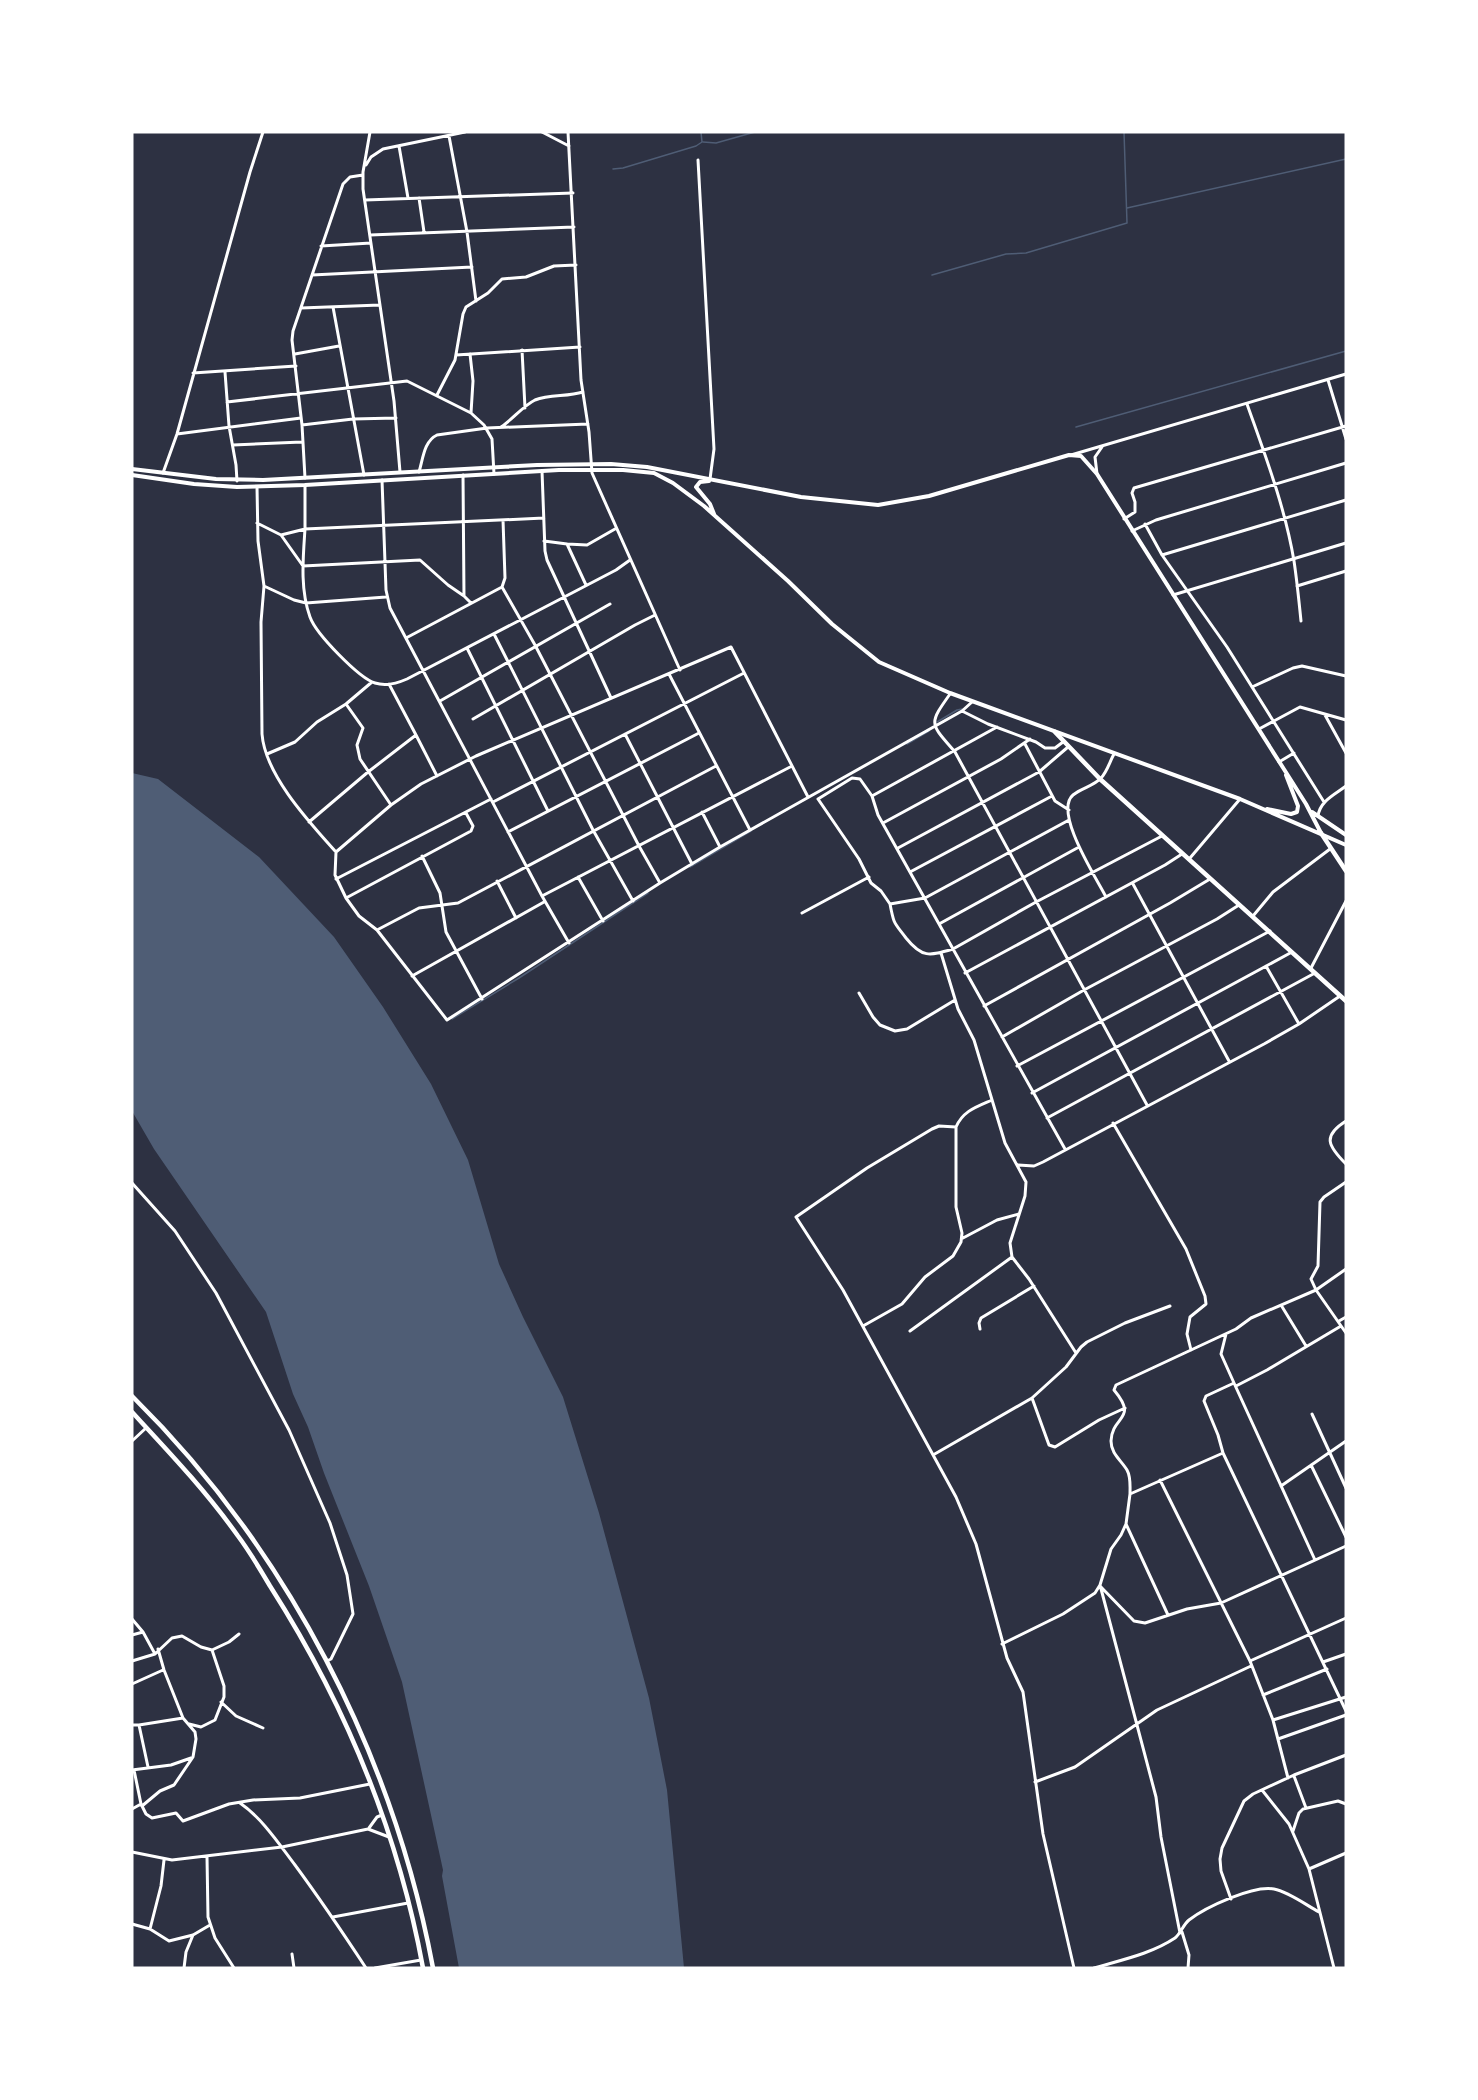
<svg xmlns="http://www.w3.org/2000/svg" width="1478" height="2100" font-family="'PT Sans Narrow',sans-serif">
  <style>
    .water { fill: #4f5d75 }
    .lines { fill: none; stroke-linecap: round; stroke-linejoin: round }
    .stream { stroke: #4f5d75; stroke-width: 1.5 }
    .minor { stroke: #fff; stroke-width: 3 }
    .tertiary { stroke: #fff; stroke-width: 3 }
    .secondary { stroke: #fff; stroke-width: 4 }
    .primary { stroke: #fff; stroke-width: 4.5 }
  </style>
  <rect width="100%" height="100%" fill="#2d3142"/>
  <path class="water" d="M132,773L158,779L259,857L334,937L383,1007L431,1084L468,1160L499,1264L523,1317L563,1397L599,1513L649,1698L667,1790L684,1968H459L442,1876L443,1870L402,1682L369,1586L324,1473L308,1427L293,1394L266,1312L154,1149L132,1111Z"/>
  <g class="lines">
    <path class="stream" d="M703,142L716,143L755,132
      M613,169L623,168L696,146L702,142L701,132
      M1127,208L1346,159
      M932,275L1006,254L1026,253L1127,223L1124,132
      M1076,427L1346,351
      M937,722L957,710L962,709
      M907,744L929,731
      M690,867L751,831
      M452,1019L519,978L648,893"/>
    <path class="minor" d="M370,132L363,172V189L394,401L400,472
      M542,132L569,146
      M568,132L581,380L589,432L592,473L680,670
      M449,136L467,232L476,301
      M399,146L408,198
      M698,160L714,449L710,479
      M366,165L371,157L383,149L465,132
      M419,198L424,232
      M365,200L573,193
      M370,235L574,227
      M321,246L371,243
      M312,275L472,267
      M333,307L364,475
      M301,308L380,305
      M522,350L525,408
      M295,354L339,346
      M470,354L473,381L471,413
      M456,355L580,347
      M225,372L229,426L236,465L237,481
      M193,373L296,366
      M1328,380L1346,439
      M437,395L455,360L463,314L466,307L488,293L502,279L526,277L554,266L576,265
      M227,402L407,381L471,413L484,425L492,439L494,474
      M1247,404C1265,455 1285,507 1294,561C1297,581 1299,601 1301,621
      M302,425L353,419L396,418
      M501,427C513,419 523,406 535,400C550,394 567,397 583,392
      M177,434L301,418
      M233,445L302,442
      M542,471L545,551L547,560L611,698
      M419,472C423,459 424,441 437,435L487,428L588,424
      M163,473L177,434L250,172L263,132
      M463,475L464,596L471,603
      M305,478L302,425L292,340L293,331L343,184L350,177L363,175
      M382,480L386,590L390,608L542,896L569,943
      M305,485V529L544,518
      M257,487L258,541L264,586L261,622L262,734C265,775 310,823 336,852L335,875L346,898L359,916L377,930L447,1020L660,883L720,847L962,711L972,702
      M1124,519L1135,512V502L1132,493L1134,488L1346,426
      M503,520L505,578L502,587L535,645L639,846L660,883
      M257,523L281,535L305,529C303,559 300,589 310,617C316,634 359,678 375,683C385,686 398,683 407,679L616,570L630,560
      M1145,524L1162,555L1227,647L1324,802
      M1132,531L1156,520L1346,463
      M281,535L303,566L420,560L448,585L464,596
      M544,541L567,544L586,585
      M567,544L587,545L615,529
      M1162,555L1346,500
      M264,586L294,600L306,603L386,597
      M1297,586L1346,571
      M494,634L593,830L633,901
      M406,638L502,587
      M467,648L548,811
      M669,674L750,830
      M389,684L416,735
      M1252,687L1293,668L1302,666L1346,676
      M950,694C928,725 930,723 955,752L1147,1105
      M440,701L610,604
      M346,704L363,728L357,745L360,759L391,805
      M962,711L988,724L1036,742L1045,748H1055L1063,742
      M1325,715L1346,753
      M473,719L635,625L655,615
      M1259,729L1300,707L1346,720
      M625,734L692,864
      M1025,744L1055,801L1069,810
      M267,754L295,742L317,722L346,704L372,682
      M1279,762L1294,753
      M872,796L997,727
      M818,799L852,778L860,779L872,796L878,815L1065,1149
      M818,799L859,859L871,883L881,891L890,904L925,898L1069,820
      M493,802L744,673
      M702,812L720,847
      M1318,816C1320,801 1334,795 1346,786
      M309,822L368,772L416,735L437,776
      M883,823L1001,759L1030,739
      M508,832L699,733
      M898,848L1039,772L1068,747
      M336,852L391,805L421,784L476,756L731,647L808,797
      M422,856L440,893L446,932L482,999
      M1190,858L1240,799
      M910,872L1052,796
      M578,877L603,921
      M336,879L491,799
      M497,881L516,918
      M1133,884L1229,1061
      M542,896L792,766
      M1106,897C1097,879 1053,812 1073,795C1081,788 1094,786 1101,778C1107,772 1110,761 1114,754
      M346,898L471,831L473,826L466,813
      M890,904C894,925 894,922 906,938C922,958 929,956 953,949L1036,902L1162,836
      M802,913L869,877
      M1253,916L1273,892L1330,849
      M939,924L1079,847
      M377,930L419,908L458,903L716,766
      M941,953L958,1009L974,1040L1005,1143L1026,1182L1025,1196L1010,1243L1012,1257L1029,1279L1076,1353
      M1266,966L1299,1024
      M1311,968L1346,901
      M965,973L1165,865L1182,854
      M412,976L544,902
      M859,993L873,1017L880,1025L895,1031L907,1029L955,1000
      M984,1006L1170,903L1210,879
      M1002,1037L1084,990L1217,919L1239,905
      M1017,1066L1270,931
      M1032,1093L1292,952
      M1047,1118L1315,973
      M1346,1121C1322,1136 1328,1146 1346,1164
      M1113,1123L1186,1249L1205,1296L1206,1304L1190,1317L1187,1334L1191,1350
      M956,1127L939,1126L932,1129L867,1168L796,1217L843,1290L956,1497L976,1544L1007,1658L1023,1692L1043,1834L1074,1968
      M1018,1165L1034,1166L1043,1162L1264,1044L1299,1024L1340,996
      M1346,1182L1324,1197L1320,1202L1318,1266L1311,1279L1316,1290L1346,1333
      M132,1183L175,1231L216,1293L289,1430L330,1523L347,1575L353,1614L331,1659L327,1661
      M963,1238L997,1220L1019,1214
      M1281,1305L1306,1346
      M1339,1321L1346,1317
      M863,1326L902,1304L925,1277L953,1256L961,1242L962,1233L956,1207V1127C963,1111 976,1107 992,1100
      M980,1329L979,1323L981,1318L1034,1286
      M910,1331L1012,1257
      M1226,1334L1221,1354L1234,1383L1206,1396L1204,1401L1218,1435L1223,1453L1346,1711
      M1234,1383L1315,1560
      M1236,1386L1267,1370L1341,1326
      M1032,1398L1049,1445L1055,1447L1099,1420L1125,1408
      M1312,1414L1346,1488
      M132,1441L146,1428
      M933,1455L1032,1398L1066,1367L1081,1347L1087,1342L1125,1323L1170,1306
      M1311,1465L1346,1537
      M1160,1480L1250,1661L1273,1720L1288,1778
      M1281,1486L1346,1441
      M1130,1494C1130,1486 1131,1477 1127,1470C1121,1460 1111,1454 1111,1441C1112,1415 1139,1420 1114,1390L1116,1385L1236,1329L1251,1318L1316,1290L1346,1269
      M1126,1524L1168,1615
      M1100,1585L1156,1797L1161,1837L1180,1933
      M1100,1586L1134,1621L1145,1623L1187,1609L1221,1603L1346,1546
      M132,1619L143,1632L155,1654
      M132,1635L143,1632
      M1002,1644L1063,1614L1095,1593L1100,1585L1111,1549L1121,1535L1126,1524L1130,1494L1223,1453
      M132,1661L155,1654L172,1638L182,1636L201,1647L212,1650L229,1642L239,1634
      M1250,1661L1346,1618
      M1323,1662L1346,1654
      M132,1684L163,1670
      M1263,1695L1327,1669
      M221,1702L236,1716L263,1728
      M1273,1720L1346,1697
      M189,1724L201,1727L215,1720L224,1697V1686L212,1650
      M132,1725H139L183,1718
      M139,1725L148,1767
      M1278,1739L1346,1715
      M132,1770L171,1765L191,1758
      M134,1770L141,1804
      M1294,1776L1306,1808
      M1035,1782L1075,1767L1157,1710L1251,1666
      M1262,1790L1289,1824L1309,1869L1334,1968
      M240,1803C262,1818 279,1844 295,1865C320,1899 343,1933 366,1968
      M142,1806L160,1791L174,1785L193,1757L196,1739L195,1732L183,1718L164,1670L158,1649
      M132,1809L141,1804L146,1814L152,1818L176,1813L183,1821L229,1804L253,1800L300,1798L370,1784
      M369,1828L377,1817L382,1815
      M1293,1831L1299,1813L1303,1809L1338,1801L1346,1804
      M132,1852L172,1860L282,1847L368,1829L389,1837
      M207,1857L208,1917L215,1938L234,1968
      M1309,1869L1346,1853
      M1231,1899L1221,1871L1220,1859L1222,1848L1244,1801L1253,1794L1294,1775L1346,1755
      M333,1917L408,1903
      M132,1924L150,1929L169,1941L193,1935L210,1925
      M150,1929L161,1886L164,1860
      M1182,1932L1189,1955L1188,1968
      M292,1954L294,1968
      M184,1968L186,1952L193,1935
      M375,1968L421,1960
      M1094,1968C1121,1960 1151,1954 1175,1938C1181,1933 1183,1925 1189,1920C1206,1907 1253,1885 1274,1889C1289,1892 1306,1905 1319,1912"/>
    <path class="tertiary" d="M1071,455L1346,374
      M1097,474L1095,457L1102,447
      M1173,595L1346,543"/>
    <path class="secondary" d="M132,469L216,479L263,480L537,465L611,464L647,467L801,497L878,505L929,496L1069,455L1081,456L1097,474L1306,804L1321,833
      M132,475L194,484L237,487L305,485L559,470H623L654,473L673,483L704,506L788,581L832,624L879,662L950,693L1240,799L1346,845
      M709,481L700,482L696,487L710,504L714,514
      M1267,809L1291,814L1297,812L1298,806L1286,775
      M1312,812L1346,835"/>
    <path class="primary" d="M1055,732L1100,779L1346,1001
      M1321,833L1346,871
      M132,1396C287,1549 393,1754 433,1968
      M132,1412C169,1452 206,1491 238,1536C250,1552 260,1569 270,1586C344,1702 398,1832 423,1968"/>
  </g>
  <rect width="1478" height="2100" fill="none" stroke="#ffffff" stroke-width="267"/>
</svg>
